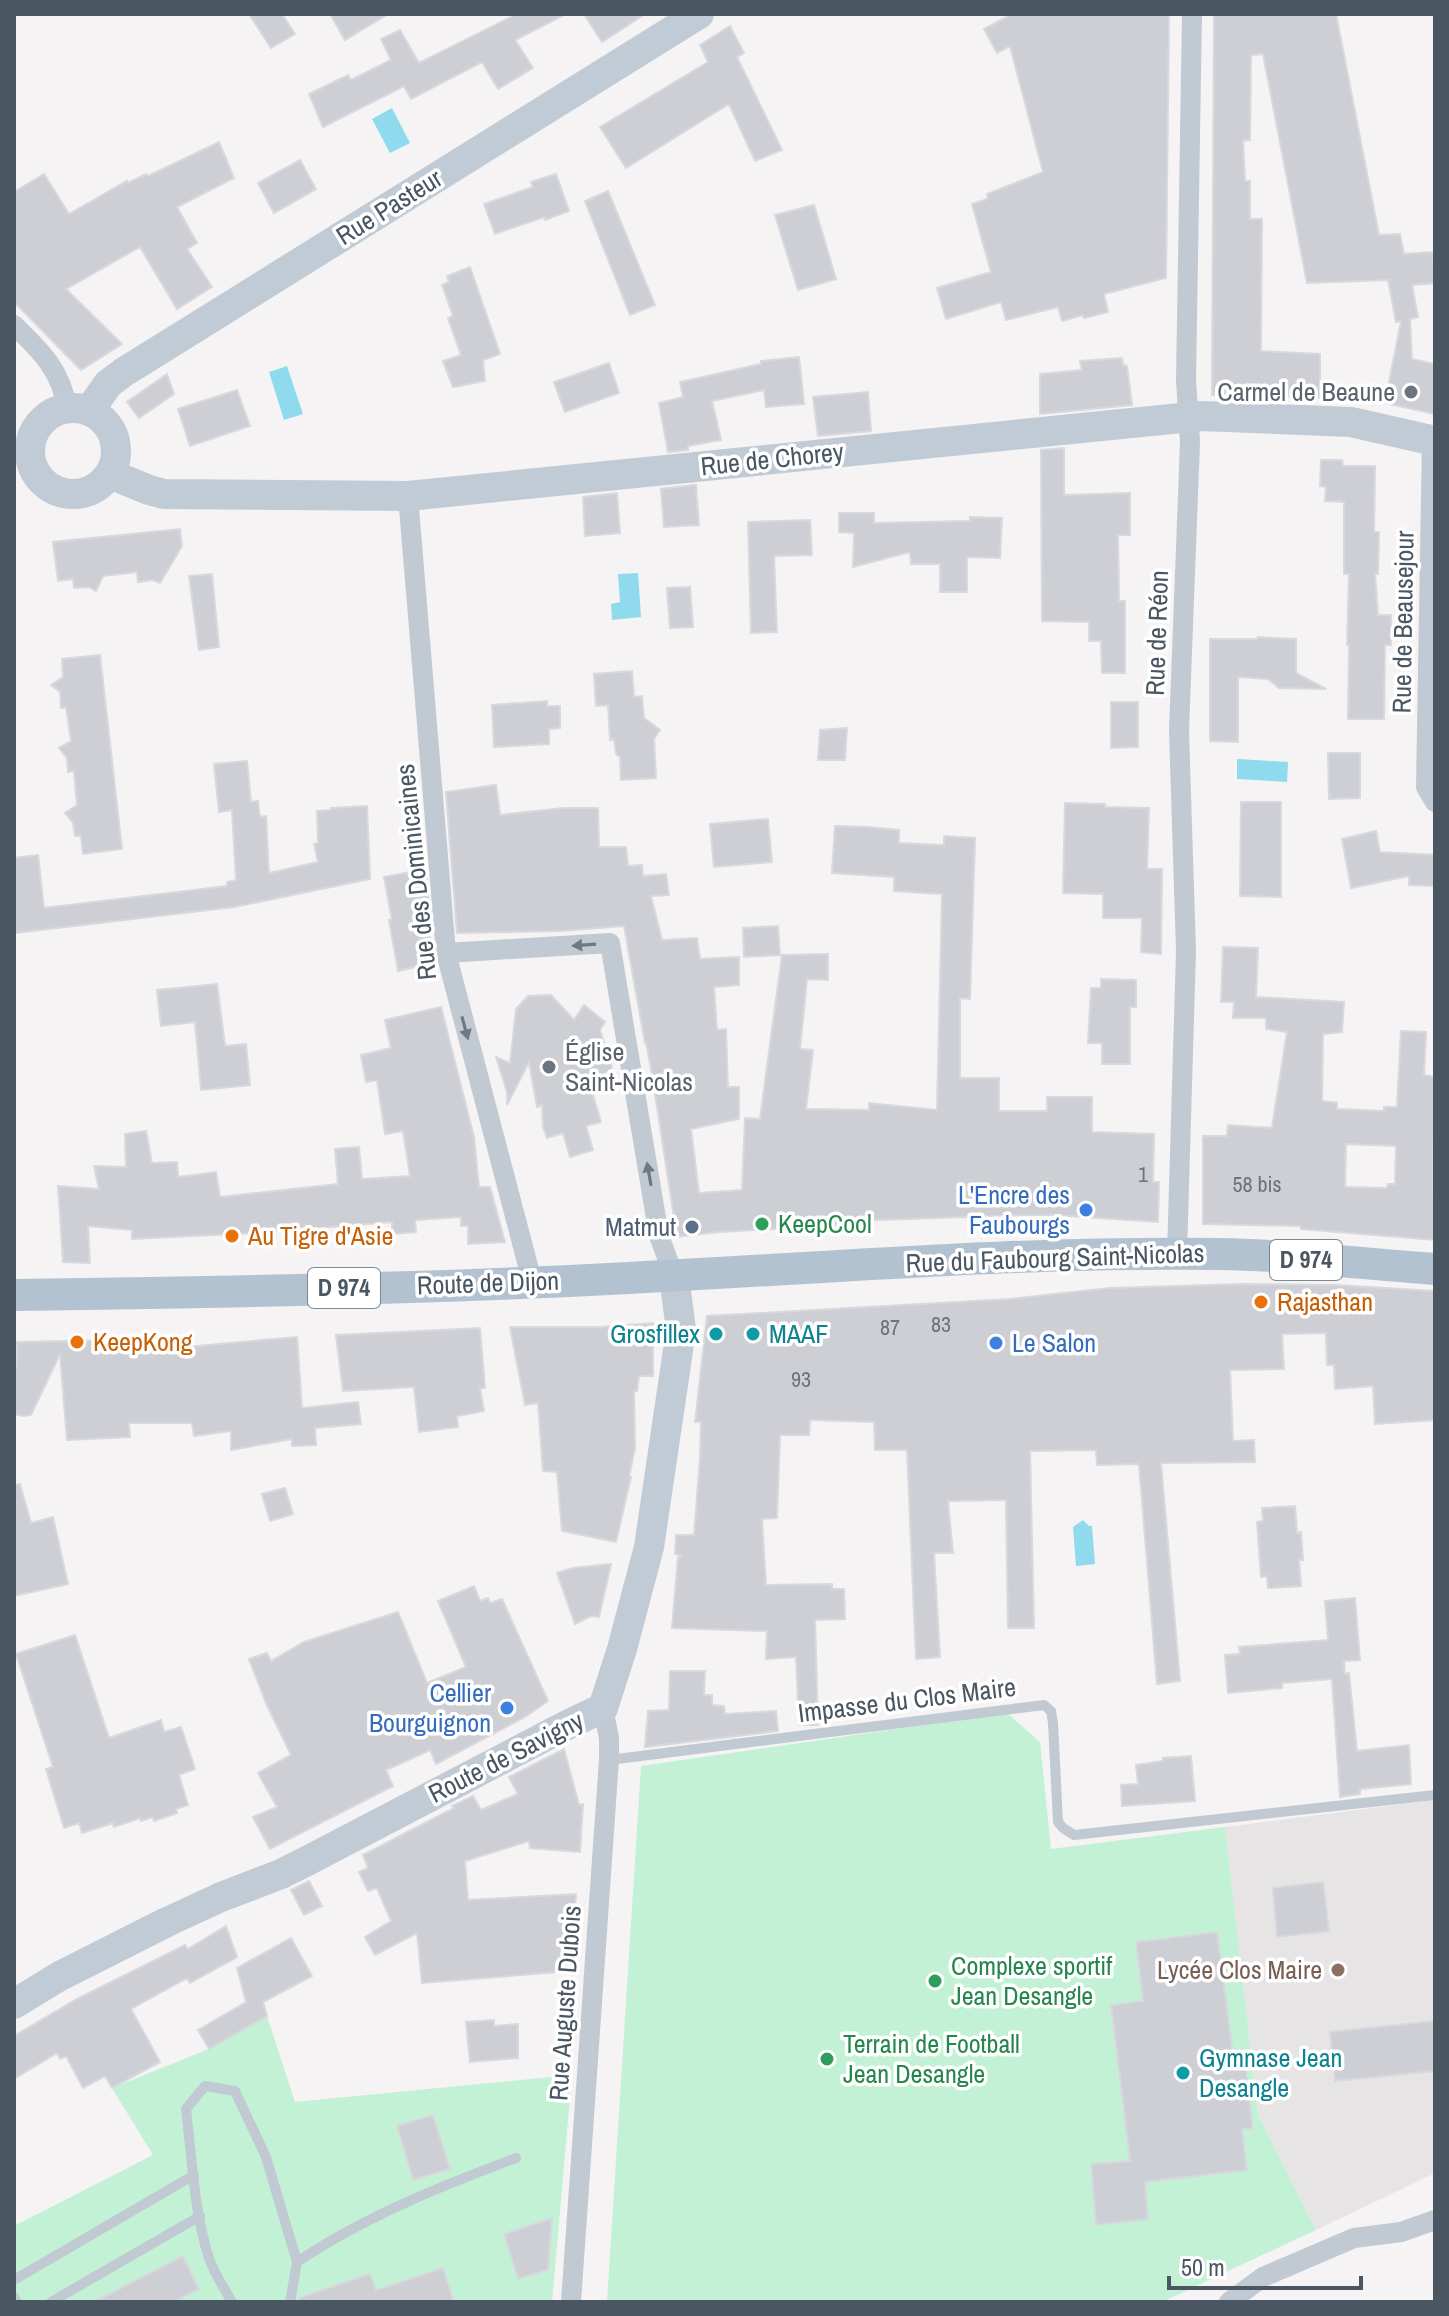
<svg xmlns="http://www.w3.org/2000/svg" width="1449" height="2316" font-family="'Archivo Narrow',sans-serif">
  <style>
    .education { fill: #e6e4e5 }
    .green { fill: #c3f1d5 }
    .water { fill: #90daee }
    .building { fill: #cdcfd5; stroke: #d7d9de; stroke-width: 2; fill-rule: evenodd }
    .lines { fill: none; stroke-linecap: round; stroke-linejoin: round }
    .lane { stroke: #c1cad2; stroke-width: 10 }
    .street { stroke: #c1cad2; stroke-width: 20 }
    .secondary { stroke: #c1cbd6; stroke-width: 30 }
    .primary { stroke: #b3c2d1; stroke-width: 32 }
    .oneway { fill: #6e7983 }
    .worship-dot { fill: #6b7280; stroke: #fff; stroke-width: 3 }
    .shop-dot { fill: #3f7fe0; stroke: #fff; stroke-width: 3 }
    .leisure-dot { fill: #2e9e5b; stroke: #fff; stroke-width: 3 }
    .service-dot { fill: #5c6f8a; stroke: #fff; stroke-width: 3 }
    .food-dot { fill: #e8710a; stroke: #fff; stroke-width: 3 }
    .culture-dot { fill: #0f9aa8; stroke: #fff; stroke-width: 3 }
    .education-dot { fill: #8d6e63; stroke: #fff; stroke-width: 3 }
    .labels { text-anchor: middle; stroke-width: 7; stroke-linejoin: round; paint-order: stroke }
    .number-label { font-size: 22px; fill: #6b747e }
    .shield { fill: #fff; stroke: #808990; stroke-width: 2 }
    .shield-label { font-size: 24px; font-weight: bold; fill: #4a5661 }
    .street-label { font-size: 26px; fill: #4a5661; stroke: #fff }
    .worship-label { font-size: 26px; fill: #5b616d; stroke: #fff; text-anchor: end }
    .shop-label { font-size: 26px; fill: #366cbe; stroke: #fff; text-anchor: end }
    .leisure-label { font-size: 26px; fill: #27864d; stroke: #fff; text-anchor: start }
    .service-label { font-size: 26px; fill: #4e5e75; stroke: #fff; text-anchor: end }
    .food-label { font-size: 26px; fill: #c56008; stroke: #fff; text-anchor: start }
    .culture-label { font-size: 26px; fill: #0d838f; stroke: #fff; text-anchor: start }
    .education-label { font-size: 26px; fill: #785e54; stroke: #fff; text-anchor: end }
  </style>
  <rect width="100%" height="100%" fill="#f5f3f3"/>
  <path class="education" d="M1435,1800V2173L1316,2230L1258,2114L1225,1827Z"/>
  <path class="green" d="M1007,1713L1040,1742L1051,1849L1225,1827L1258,2114L1316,2230L1162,2302H607L641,1766Z
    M267,2016L295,2102L572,2075L552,2302H14V2226L153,2155L112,2088L209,2049Z"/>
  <path class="water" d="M392,108L410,143L390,153L372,119Z
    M287,366L303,414L284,420L269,372Z
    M638,573L641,617L612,620L611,604L620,602L618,574Z
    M1237,759L1288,762L1287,782L1237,779Z
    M1083,1520L1089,1526H1092L1095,1564L1076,1566L1073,1527Z"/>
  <path class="building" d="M249,14H282L295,34L271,48Z
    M330,14H388L345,40Z
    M517,14H566L515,40L533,68L498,89L482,62L411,99L404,86L323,127L309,94L348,75L351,80L391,60L381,39L400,30L419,63Z
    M584,14H645L602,42Z
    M1012,14H1169L1166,278L1104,294L1108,312L1084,318L1083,315L1062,321L1058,307L1006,320L1001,302L946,319L937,288L991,272L972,204L988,199L987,194L1043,172L1010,46L997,53L984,29Z
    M1214,14H1336L1379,235L1400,234L1404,254L1433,252L1435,283L1412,285L1418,317L1410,319L1412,359L1435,364V414L1385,403L1401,321L1396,322L1388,280L1307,283L1263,54L1251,55L1250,140L1243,141L1245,181H1250V219H1262L1261,351L1320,354V398L1212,395Z
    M730,26L744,53L737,57L782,150L755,161L729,104L626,168L600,127L708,62L700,45Z
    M219,142L234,178L177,207L197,243L187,249L212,287L177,309L140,247L66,289L122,344L81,370L14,302V192L44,174L69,214L127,181L128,183L146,174L148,176Z
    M300,160L316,189L274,213L258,183Z
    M556,174L569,211L545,220L544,217L495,234L484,204L533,187L531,182Z
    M608,191L655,305L630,315L585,201Z
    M814,205L836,279L798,290L775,215Z
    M470,267L500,354L483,360L485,381L453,387L443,361L461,355L448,318L453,316L442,285L449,282L447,276Z
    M799,357L804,404L766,407L764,390L712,401L721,440L688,446V450L668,452L659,403L683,397L680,382L761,364V361Z
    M1122,358L1123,365L1127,366L1132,405L1040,414V374L1082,370L1080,361Z
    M609,363L619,393L565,412L554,382Z
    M167,374L174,394L139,418L127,402Z
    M237,390L250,426L190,446L178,409Z
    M868,392L871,431L818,436L813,397Z
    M1064,448V495L1130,493V535H1118L1119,601H1125V673H1102L1101,641H1089V622L1042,621L1041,450Z
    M1321,460H1342L1343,466H1375L1374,532H1379L1378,574H1375L1378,615H1391V645H1385L1384,719H1348L1349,645H1347L1349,574H1344V502L1325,501L1326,487L1320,486Z
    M694,485H696L699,525L664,527L661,489Z
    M617,493L620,533L585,536L583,497Z
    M839,513H874V523L970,521V517L1002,518L1000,558L967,557V592H940V564H911L910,552L853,567L854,533L839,532Z
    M810,520L812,555L774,556L777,632L751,633L748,522Z
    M180,529L182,546L160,583L153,580L138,582L137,572L103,576L96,591L89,587L74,588L73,579L58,581L53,542Z
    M212,574L219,647L199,650L189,576Z
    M690,587L693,627L670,628L667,588Z
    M1258,637L1296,639V673L1326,689L1279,688L1268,679L1238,677V742L1210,741V639H1257Z
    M100,655L122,849L83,854L81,836H75L73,823L65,813L77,805L74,771L68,772L67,758L59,748L71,741L66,707L61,708L60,692L51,685L63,677L62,659Z
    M632,671L634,697L642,696L644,718L660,730L654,739L656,778L621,780L620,757L616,754L614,739L610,740L608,705L596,706L594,674Z
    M547,701V706H560V728L549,729V744L494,747L492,705Z
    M1111,702H1138V747L1111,748Z
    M847,728L845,760H818L820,730Z
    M1328,753H1360V798L1329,799Z
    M247,761L251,802L258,801L260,817L266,816L269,873L318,862L314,844L318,843L317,811L331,810V808L367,806L370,879L234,907L14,933V858L38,855L44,908L227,886V882L236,880L232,810L219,812L214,764Z
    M496,785L500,815L564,808H598L599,847H626L628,866L642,865L643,876L666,874L669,895L651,896L662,940L697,938L700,959L739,957V985L714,987L717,1030L726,1029L728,1087H739V1119L691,1129L699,1193L742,1190L745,1118L760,1119L782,955L828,954V980L807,979L800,1049L813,1050L806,1109L869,1110V1103L937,1110L942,894L894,891V877L832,873L835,826L868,827L899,830V843L944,845V836L975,838L970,999L960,998V1078H999V1111H1047V1097H1092V1132L1154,1134L1153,1182H1159L1158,1222L1054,1215H1026L849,1221V1225L719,1232L677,1237L652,1074L646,1042L645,1043L624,926L561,931L457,933L446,792Z
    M1241,802H1281V897L1240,896Z
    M1065,803L1105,804V807L1149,808L1147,869H1162L1161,954L1141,952L1142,918H1103V894L1063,893Z
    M768,819L772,862L714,867L710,824Z
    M1376,831L1380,852L1435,855V886L1409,885V876L1351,888L1342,839Z
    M426,869L431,933H429L434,963L398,971L389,920H392L384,877Z
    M778,926L780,955L744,957L743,928Z
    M1223,947L1258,948L1256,997L1344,1002L1342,1032L1323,1034L1322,1101L1337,1103V1109L1384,1111V1107H1397L1401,1031L1426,1032L1424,1075L1435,1077L1433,1173L1435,1240L1301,1229V1226L1203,1224V1136H1227L1228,1125L1272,1128L1287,1032L1266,1029V1018H1233L1234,1002H1221ZM1346,1144L1396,1146L1395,1184H1388L1387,1188L1345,1187Z
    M1101,979L1136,980V1007H1130V1064H1102V1043H1088L1091,988H1101Z
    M217,984L225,1046L246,1044L250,1085L201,1090L195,1022L161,1026L157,990Z
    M551,995L574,1020L584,1005L605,1022L600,1030L612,1068L590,1085L601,1122L586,1126L593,1150L570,1157L563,1133L547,1138L543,1127L542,1105L537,1107L529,1062L507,1105V1092L496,1057L510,1063L516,1009L528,996Z
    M441,1007L474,1137L479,1187H490L505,1242L468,1244V1226H461V1217L415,1220L416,1232L392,1234V1222L256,1233L132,1239V1230L88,1226L90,1263L63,1262L58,1186L99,1189L94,1166L126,1167L125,1134L146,1131L152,1163L177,1162L178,1177L216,1172L220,1197L338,1184L335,1149L359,1147L362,1179L410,1176L403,1131L385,1134L377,1080L366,1082L361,1055L391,1048L385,1020Z
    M1244,1284L1335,1285L1435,1291V1420L1375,1424L1373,1386L1335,1389L1334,1365H1327L1326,1333L1282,1334L1284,1369L1230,1370L1233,1441L1254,1440L1255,1462L1161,1463L1180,1681L1157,1684L1139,1464L1097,1465L1096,1450L1030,1451L1034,1628H1008L1006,1500L948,1501L953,1553H934L940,1657L916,1659L907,1450H875L874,1422L810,1420L809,1435H780L777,1518L762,1519L766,1585L832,1584V1589H844L845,1619L815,1620L818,1725H799L796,1657L766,1659L767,1631L672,1628L678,1557L683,1556L675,1554L676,1535H694L700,1458L701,1422H695L707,1316L1009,1299L1109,1288Z
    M653,1323V1376H639L637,1391H634L635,1448L629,1477H631L616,1542L562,1531L557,1472L543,1471L538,1403L525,1405L510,1327H599Z
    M480,1328L485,1388H480L484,1411L457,1416L458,1427L419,1432L414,1387L343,1391L336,1335Z
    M297,1337L302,1408L358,1402L361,1424L315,1428L316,1445L292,1446V1439L231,1450V1431L194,1436L192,1423H129L130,1437L67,1440L60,1354L31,1415L23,1416L14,1414V1367L17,1366V1342L123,1340V1349L152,1348V1350Z
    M20,1484L31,1523L53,1517L68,1584L14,1596V1485Z
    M285,1488L293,1514L270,1521L262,1494Z
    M1295,1506L1297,1533L1301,1532L1303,1560H1299L1301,1586L1268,1588L1267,1576L1261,1577L1257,1522L1263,1521L1262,1508Z
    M611,1564L599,1617L591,1616L575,1624L557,1573L573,1568Z
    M474,1586L480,1601L488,1598L490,1603L502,1599L548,1701L525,1717L436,1764L430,1750L386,1770L393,1786L270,1849L253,1817L277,1807L258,1773L291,1755L266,1703L249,1659L267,1653L271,1661L304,1642L398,1612L427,1683L466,1667L438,1601Z
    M1355,1598L1360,1660L1344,1661L1345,1674L1349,1673L1357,1751L1409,1745L1411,1784L1360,1789V1794L1340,1797L1332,1679L1282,1683V1688L1228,1693L1225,1655L1240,1654L1239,1647L1328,1640L1325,1601Z
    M75,1635L109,1738L161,1720L164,1732L181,1727L195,1769L179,1775L188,1805L176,1809L177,1813L154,1821L153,1817L141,1821L140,1818L114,1827L113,1823L82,1833L79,1823L64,1828L46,1769L53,1767L16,1654Z
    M670,1671H705L704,1695H712V1705L724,1706L725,1714L776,1711L778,1731L645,1747L648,1711L669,1710Z
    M564,1749L579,1805L583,1804L580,1852L530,1848L529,1841L465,1861L468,1900L576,1894L571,1971L422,1983L417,1933L375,1955L365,1937L391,1921L377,1888L368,1891L359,1872L368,1868L363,1855L454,1808L452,1806L473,1796L481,1810L518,1794L509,1777Z
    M1191,1756L1195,1801L1122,1806L1121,1785L1138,1784L1136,1765L1163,1761V1758Z
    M309,1881L322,1906L304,1915L291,1890Z
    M1323,1882L1329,1931L1277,1937L1273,1888Z
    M226,1926L237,1957L190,1983L187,1978L131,2009L160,2062L112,2088L105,2076L83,2088L66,2056L60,2059L57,2053L14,2079V2036L77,1999L185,1945L188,1949Z
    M1217,1932L1233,2054L1244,2053L1253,2129H1242L1247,2170L1145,2182L1148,2219L1096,2225L1091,2164L1130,2161L1111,2005L1143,2001L1136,1942Z
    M291,1938L312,1976L263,2002L267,2016L209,2049L198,2030L246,2002L237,1968Z
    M494,2020V2026L518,2024V2058L470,2062L466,2022Z
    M1435,2021V2071L1335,2081L1330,2032Z
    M433,2115L450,2169L413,2180L397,2126Z
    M552,2218L548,2270L518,2279L504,2234Z
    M183,2256L199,2289L174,2302H94Z
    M443,2268L454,2302H298L299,2298L370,2274L376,2290Z"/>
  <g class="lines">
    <path class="lane" d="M609,1760L1044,1705L1051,1711L1053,1723L1058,1822L1063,1828L1074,1835L1435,1795
      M297,2262C364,2217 441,2186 516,2158
      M14,2280L194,2175
      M14,2297L17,2302
      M51,2302L200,2216
      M232,2302C224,2288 214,2273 209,2258C194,2213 192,2157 186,2109L205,2086L235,2091L266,2157L297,2262L290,2302"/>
    <path class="street" d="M14,325C40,350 62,371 67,409
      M1432,440L1426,787L1435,802
      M408,496L446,953L532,1281
      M446,953L610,943L659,1236L674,1276
      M1177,1254L1186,951L1179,731L1190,442L1186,380L1192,14
      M571,2302L609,1760V1738L603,1708
      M1229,2302L1263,2277L1354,2238L1401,2232L1435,2220"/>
    <path class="secondary" d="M30 451a43 43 0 1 1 86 0a43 43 0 1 1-86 0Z
      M89,411L108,384L124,372L699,14
      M110,474L149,490L164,494L408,496L1201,416L1351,422L1435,441
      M14,2004L60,1976L167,1922L221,1897L281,1874L307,1861L569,1724L603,1708L622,1649L649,1547L681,1330L674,1276"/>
    <path class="primary" d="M14,1295C219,1292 424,1289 628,1278C826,1268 1023,1251 1221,1254C1292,1255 1364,1264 1435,1269"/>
  </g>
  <defs><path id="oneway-solid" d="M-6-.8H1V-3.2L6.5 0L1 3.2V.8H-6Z" transform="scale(2)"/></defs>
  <g class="oneway">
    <use href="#oneway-solid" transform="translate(584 945) rotate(176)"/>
    <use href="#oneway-solid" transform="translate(465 1028) rotate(75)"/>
    <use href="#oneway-solid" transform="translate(649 1174) rotate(-100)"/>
  </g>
  <g class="worship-dot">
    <circle cx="1411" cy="392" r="8"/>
    <circle cx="549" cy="1067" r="8"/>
  </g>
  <g class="shop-dot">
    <circle cx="1086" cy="1210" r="8"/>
    <circle cx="996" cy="1343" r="8"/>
    <circle cx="507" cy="1708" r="8"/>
  </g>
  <g class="leisure-dot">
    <circle cx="762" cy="1224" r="8"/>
    <circle cx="935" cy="1981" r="8"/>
    <circle cx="827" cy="2059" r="8"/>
  </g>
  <circle class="service-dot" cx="692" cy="1227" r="8"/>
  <g class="food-dot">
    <circle cx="232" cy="1236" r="8"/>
    <circle cx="1261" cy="1302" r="8"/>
    <circle cx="77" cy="1342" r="8"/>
  </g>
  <g class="culture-dot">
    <circle cx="716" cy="1334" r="8"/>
    <circle cx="753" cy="1334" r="8"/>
    <circle cx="1183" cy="2073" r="8"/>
  </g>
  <circle class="education-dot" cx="1338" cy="1970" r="8"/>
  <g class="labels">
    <g class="number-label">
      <text x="1143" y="1182">1</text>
      <text x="1257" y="1192">58 bis</text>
      <text x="941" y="1332">83</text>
      <text x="890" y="1335">87</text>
      <text x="801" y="1387">93</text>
    </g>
    <g class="shield">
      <rect x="1270" y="1240" width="72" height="40" rx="6"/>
      <rect x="308" y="1268" width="72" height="40" rx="6"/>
    </g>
    <g class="shield-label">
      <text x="1306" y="1268">D 974</text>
      <text x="344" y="1296">D 974</text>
    </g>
    <g class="street-label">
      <text transform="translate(389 207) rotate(-32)" y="9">Rue Pasteur</text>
      <text transform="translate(772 459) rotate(-6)" y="9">Rue de Chorey</text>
      <text transform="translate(1403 622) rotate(-89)" y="9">Rue de Beausejour</text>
      <text transform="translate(1157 633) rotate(-88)" y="9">Rue de Réon</text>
      <text transform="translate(416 872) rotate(-96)" y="9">Rue des Dominicaines</text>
      <text transform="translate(1055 1258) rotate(-2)" y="9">Rue du Faubourg Saint-Nicolas</text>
      <text transform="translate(488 1283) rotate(-2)" y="9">Route de Dijon</text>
      <text transform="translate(907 1700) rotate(-7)" y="9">Impasse du Clos Maire</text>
      <text transform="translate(506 1757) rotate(-27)" y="9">Route de Savigny</text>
      <text transform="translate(565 2003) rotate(-86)" y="9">Rue Auguste Dubois</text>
    </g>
    <g class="worship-label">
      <text x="1395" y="401">Carmel de Beaune</text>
      <text x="565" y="1061" text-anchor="start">Église<tspan x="565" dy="30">Saint-Nicolas</tspan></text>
    </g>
    <g class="shop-label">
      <text x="1070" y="1204">L'Encre des<tspan x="1070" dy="30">Faubourgs</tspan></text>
      <text x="1012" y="1352" text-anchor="start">Le Salon</text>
      <text x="491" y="1702">Cellier<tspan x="491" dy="30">Bourguignon</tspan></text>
    </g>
    <g class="leisure-label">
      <text x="778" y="1233">KeepCool</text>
      <text x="951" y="1975">Complexe sportif<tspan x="951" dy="30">Jean Desangle</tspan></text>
      <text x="843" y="2053">Terrain de Football<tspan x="843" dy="30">Jean Desangle</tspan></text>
    </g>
    <g class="service-label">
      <text x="676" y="1236">Matmut</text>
    </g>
    <g class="food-label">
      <text x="248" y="1245">Au Tigre d'Asie</text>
      <text x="1277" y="1311">Rajasthan</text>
      <text x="93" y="1351">KeepKong</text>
    </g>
    <g class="culture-label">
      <text x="700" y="1343" text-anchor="end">Grosfillex</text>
      <text x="769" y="1343">MAAF</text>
      <text x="1199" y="2067">Gymnase Jean<tspan x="1199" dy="30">Desangle</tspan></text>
    </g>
    <g class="education-label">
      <text x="1322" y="1979">Lycée Clos Maire</text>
    </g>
  </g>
  <rect width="1449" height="2316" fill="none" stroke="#4a5661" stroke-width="32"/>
  <path d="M1169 2276v12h192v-12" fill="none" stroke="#4a5661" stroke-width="4"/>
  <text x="1181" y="2276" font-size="24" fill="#4a5661" stroke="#ffffff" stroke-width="6" paint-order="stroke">50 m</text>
</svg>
